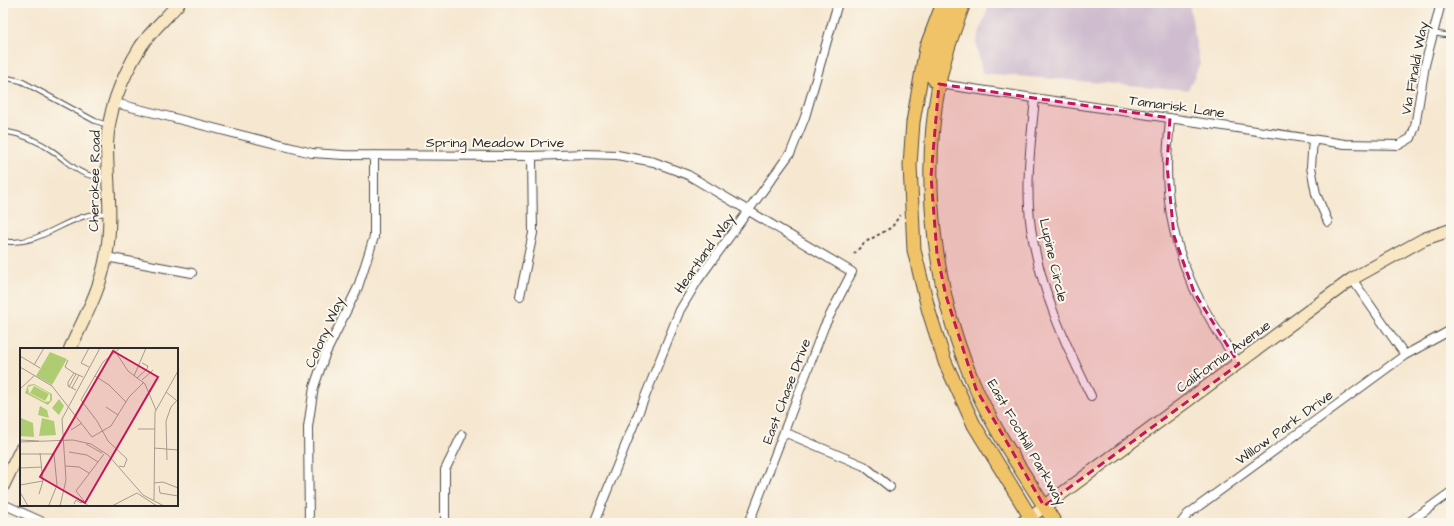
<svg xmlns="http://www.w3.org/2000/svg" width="1454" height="526" font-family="'Architects Daughter',sans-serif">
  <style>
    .industrial { fill: #cfbdcf }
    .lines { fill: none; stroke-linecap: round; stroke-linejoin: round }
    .lane-casing { stroke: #494744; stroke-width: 6 }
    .street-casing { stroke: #494744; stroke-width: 10 }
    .secondary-casing { stroke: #494744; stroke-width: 14 }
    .primary-casing { stroke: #494744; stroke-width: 15 }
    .path { stroke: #494744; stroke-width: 2; stroke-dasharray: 3 3; stroke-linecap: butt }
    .lane { stroke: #fff; stroke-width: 4 }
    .street { stroke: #fff; stroke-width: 8 }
    .secondary { stroke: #f9e7c3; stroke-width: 12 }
    .primary { stroke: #f1c369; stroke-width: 13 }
    .marked { fill: #c2185b; fill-opacity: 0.2; stroke: #c2185b; stroke-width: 3; stroke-dasharray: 8 5; stroke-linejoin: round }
    .labels { text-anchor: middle; stroke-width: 4; stroke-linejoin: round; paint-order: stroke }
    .street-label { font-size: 14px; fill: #2b2b2b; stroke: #fbf7ec }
    .inset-road { fill: none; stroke: #a59c8e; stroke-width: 1 }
    .view { fill: #c2185b; fill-opacity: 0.15; stroke: #c2185b; stroke-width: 2 }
    .inset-edge { fill: none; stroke: #2b2b2b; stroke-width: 2 }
  </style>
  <rect width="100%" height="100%" fill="#fbf7ec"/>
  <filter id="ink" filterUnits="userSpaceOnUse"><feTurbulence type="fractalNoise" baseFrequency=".025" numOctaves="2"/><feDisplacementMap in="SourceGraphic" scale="8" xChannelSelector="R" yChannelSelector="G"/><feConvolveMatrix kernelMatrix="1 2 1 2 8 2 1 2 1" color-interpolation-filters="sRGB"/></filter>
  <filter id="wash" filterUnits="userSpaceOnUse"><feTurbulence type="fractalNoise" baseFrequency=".012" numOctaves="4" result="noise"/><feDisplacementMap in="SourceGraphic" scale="16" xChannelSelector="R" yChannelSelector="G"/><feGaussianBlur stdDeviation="0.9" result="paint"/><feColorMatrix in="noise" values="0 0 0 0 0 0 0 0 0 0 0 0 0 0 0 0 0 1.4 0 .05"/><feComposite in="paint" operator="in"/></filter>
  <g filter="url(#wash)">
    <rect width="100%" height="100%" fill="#f6e7d0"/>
    <path class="industrial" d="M990,3H1189L1200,64L1188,90L982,73L976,42Z"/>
  </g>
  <g filter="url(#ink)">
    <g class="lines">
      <g class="lane-casing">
        <path id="lane" d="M1433,33L1451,36
          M3,77L21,81L95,121L108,125
          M3,131C22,134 39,141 54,152C74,167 81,178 108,177
          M3,241C36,247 59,222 89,215C95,214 102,214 108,213"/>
      </g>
      <g class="street-casing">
        <path id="street" d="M939,84L1345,144L1399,145L1411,138L1415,127L1425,65L1441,3
          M1035,98C1031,141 1025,185 1031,228C1040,288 1064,342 1091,396
          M115,103L312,153L343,155L532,156L585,154L617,155L654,162L688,175L852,272L824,327L749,523
          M1170,118C1169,134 1167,150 1167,166C1167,245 1195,301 1239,364
          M1313,139L1311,167L1316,194L1328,222
          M106,257L192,273
          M1352,279L1405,355
          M520,296L533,233L532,156
          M784,432L864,466L890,487
          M3,504L45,523
          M309,523L308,427L314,387L325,355L358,287L374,237V155
          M445,523V470L462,435
          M594,523L680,310L698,280L791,152L805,117L838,3
          M1181,523L1188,514L1405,355L1451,330
          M1408,523L1451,492"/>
      </g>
      <g class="secondary-casing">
        <path id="secondary" d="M70,349C84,318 100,291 106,257C113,219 107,183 107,145C108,111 123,75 141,46C151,31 167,17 179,3
          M3,486L21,449
          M1022,523L1352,279L1424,239L1451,230"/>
      </g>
      <g class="primary-casing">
        <path id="primary" d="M943,3L926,48L913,122L910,165L914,250L929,312L945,362L974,425L1034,523
          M964,3C954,30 944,56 939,84C920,183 935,299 977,391C998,437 1028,480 1055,523
          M937,83L933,78C933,54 943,30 950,7"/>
      </g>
      <path class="path" d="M854,254L864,243L892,227L900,215"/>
      <use href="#lane" class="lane"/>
      <use href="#street" class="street"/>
      <use href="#secondary" class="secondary"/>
      <use href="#primary" class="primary"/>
    </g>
  </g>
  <path class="marked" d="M939,84L1170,118L1167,165L1174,236L1194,292L1239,364L1044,506L976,389L946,296L937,254L931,176Z"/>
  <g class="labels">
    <g class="street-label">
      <text transform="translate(1414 68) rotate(-79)" y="5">Via Finaldi Way</text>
      <text transform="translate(1177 106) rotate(8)" y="5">Tamarisk Lane</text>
      <text x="495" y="147">Spring Meadow Drive</text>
      <text transform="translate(94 181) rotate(-89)" y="5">Cherokee Road</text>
      <text transform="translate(704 253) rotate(-55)" y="5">Heartland Way</text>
      <text transform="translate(1054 260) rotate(77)" y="5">Lupine Circle</text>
      <text transform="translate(324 332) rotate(-66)" y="5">Colony Way</text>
      <text transform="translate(1223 356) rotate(-36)" y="5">California Avenue</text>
      <text transform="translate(786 391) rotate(-69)" y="5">East Chase Drive</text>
      <text transform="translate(1284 427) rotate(-36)" y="5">Willow Park Drive</text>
      <text transform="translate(1027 442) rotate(60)" y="5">East Foothill Parkway</text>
    </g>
  </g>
  <g transform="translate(20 348)">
    <rect width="158" height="158" fill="#f6e7d0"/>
    <path d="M30,4L47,11L32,37L16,28ZM14,36L32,46V52L28,57L5,45L8,37ZM14,37L30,46V53L25,54L9,45L8,39ZM14,38L29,46L25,53L10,45ZM39,51L44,58L39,67L32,60ZM20,58L27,62L29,70L18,67ZM1,70L13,75L14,89L0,88ZM22,70L34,73L36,87L19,88Z" fill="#afcc73" fill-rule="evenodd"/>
    <path class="inset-road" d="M93,0L108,23L125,36L136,62M0,8L20,20M48,12L45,19L54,25M14,17L24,0M0,19L32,38L72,89L91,78L109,49L124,34M69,19L61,15L69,0M75,28L89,37L106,54M114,28L126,0M117,30L127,21L128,18L122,15M122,32L133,22M49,39L56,26M52,40L59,27M0,41L15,27M56,42L48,38V34L54,25L63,29M146,44L156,52M86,59L98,67M118,81H135M51,82L62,75M0,92L19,93M0,94L53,92L71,96L88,107L123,147L144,158M66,96L82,105M134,100L158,102M49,104L67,107L78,114M0,106H34L37,137L29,157M147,112L146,73L151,59L158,51M45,118L59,119L69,125M99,118L104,119L107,111L88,93L77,73L61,52L83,14L100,0M0,120L22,119M134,135L143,134L158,140M0,137L23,133M139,138L140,145L158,148M0,144L8,158M117,145L137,158M19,146L23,133L20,105M134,152L135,64L158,23M54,156L56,152L61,155L64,152M40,158L46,132L42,71L80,0M68,158L56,143L84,106M92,158L117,145"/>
    <path class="view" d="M93,3L138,29L65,155L20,129Z"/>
    <rect width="158" height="158" class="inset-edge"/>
  </g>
  <rect width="1454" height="526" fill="none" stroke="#fbf7ec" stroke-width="16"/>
</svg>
